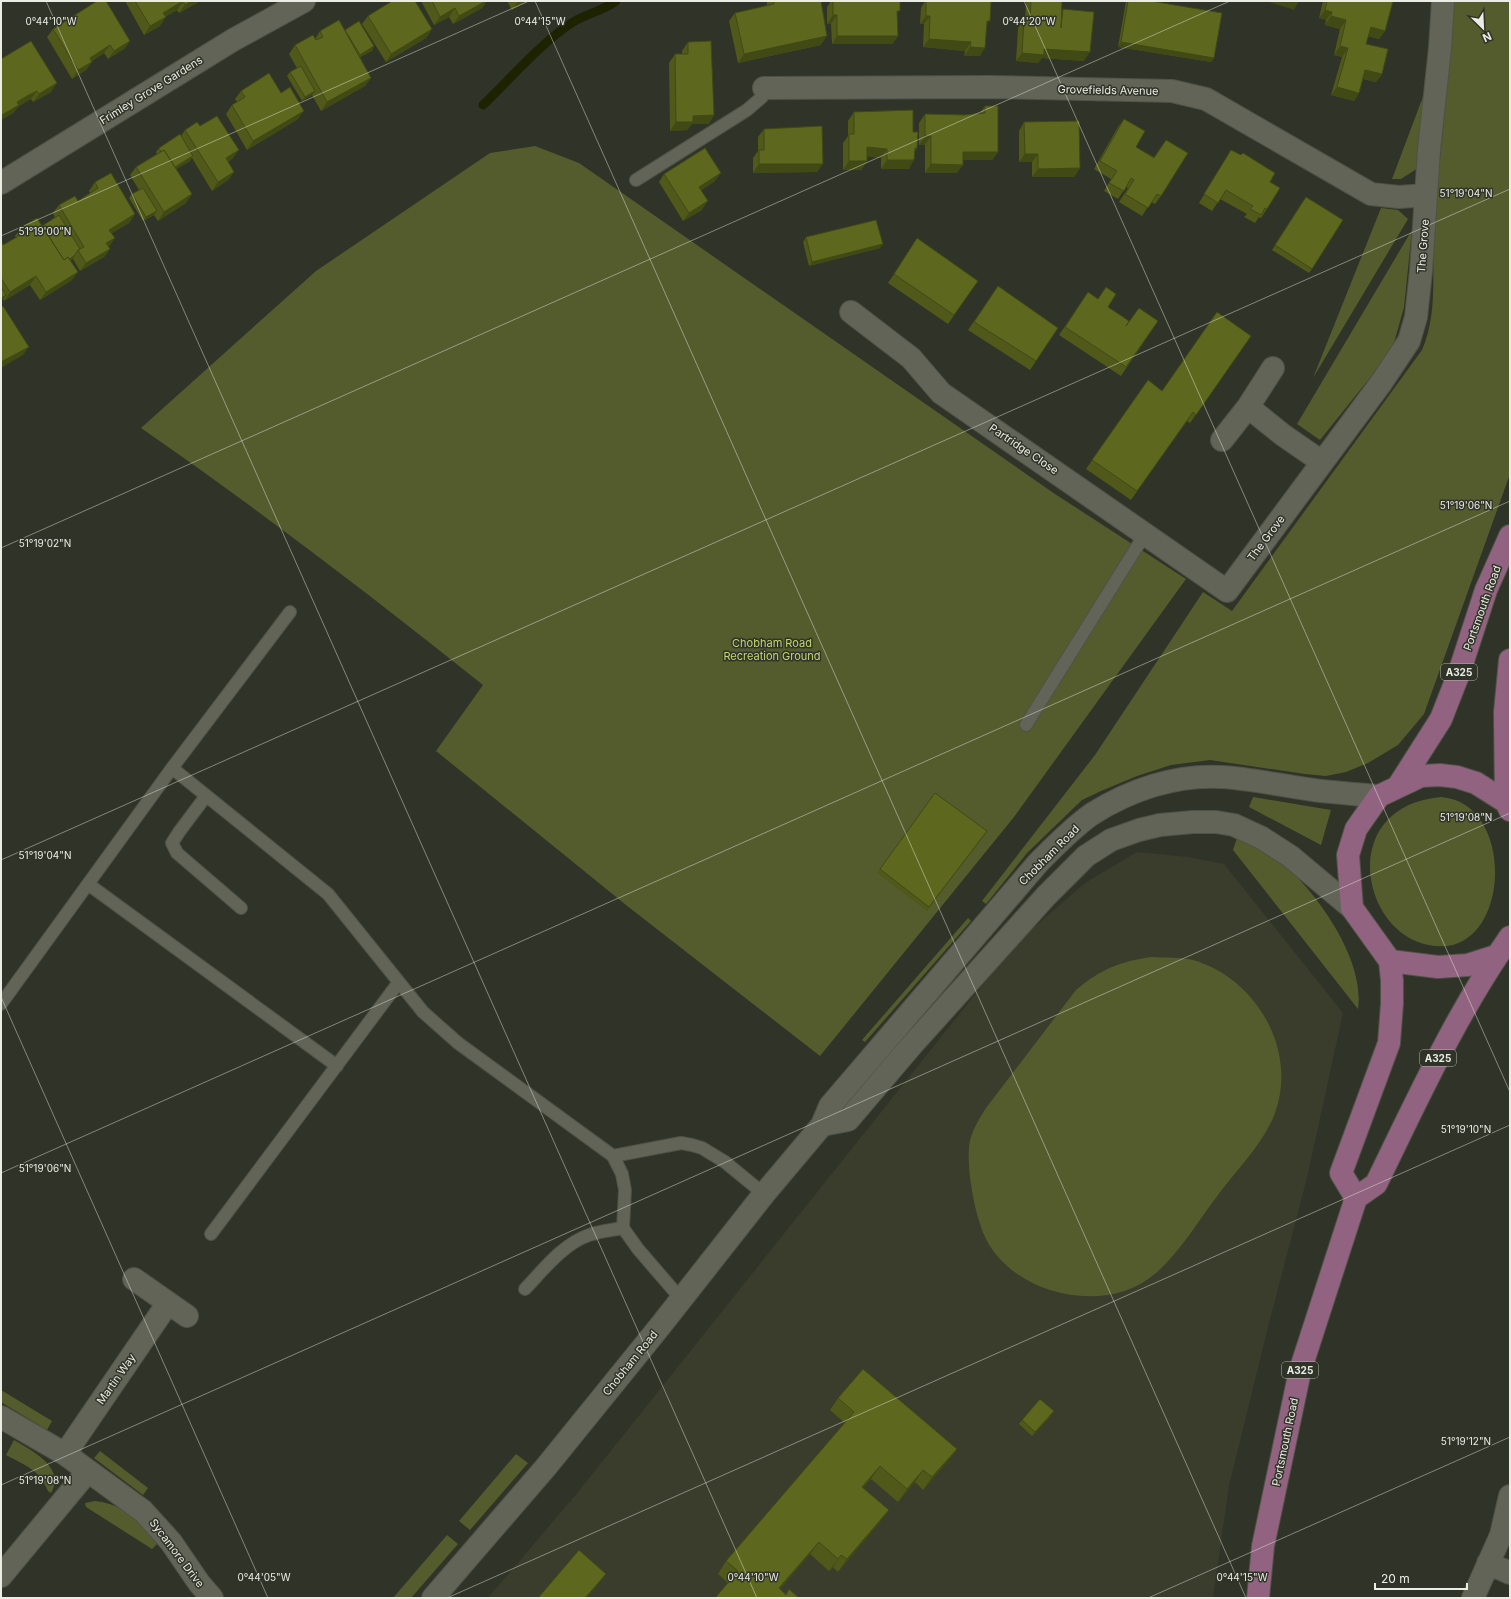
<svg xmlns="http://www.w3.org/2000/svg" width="1511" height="1599" font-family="Inter,sans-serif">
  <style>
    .built { fill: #3a3d2b }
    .green { fill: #545c2e }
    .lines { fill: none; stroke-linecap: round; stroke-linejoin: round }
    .stream { stroke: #1d2200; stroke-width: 9 }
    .lane-casing { stroke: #4f5247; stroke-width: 14 }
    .street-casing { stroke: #4f5247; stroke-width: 24 }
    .secondary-casing { stroke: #4f5247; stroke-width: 24 }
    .primary-casing { stroke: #4f5247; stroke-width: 24 }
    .lane { stroke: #616457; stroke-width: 12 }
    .street { stroke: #616457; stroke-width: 22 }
    .secondary { stroke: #616457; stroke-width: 22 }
    .primary { stroke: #926380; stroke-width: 22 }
    .wall { fill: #50591a }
    .shaded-wall { fill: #414915 }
    .building { fill: #5d681e; stroke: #414915 }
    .ticks { fill: none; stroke: #ebede5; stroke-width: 1; stroke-opacity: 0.45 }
    .labels { text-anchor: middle; stroke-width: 3; stroke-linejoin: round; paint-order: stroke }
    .shield { fill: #303327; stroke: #b3b5ac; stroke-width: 1 }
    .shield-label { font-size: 10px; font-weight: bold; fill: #ebede5 }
    .street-label { font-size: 11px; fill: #ebede5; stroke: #303327 }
    .park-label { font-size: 11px; fill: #c4d671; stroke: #303327 }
    .ticks-label { font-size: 10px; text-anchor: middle; fill: #ebede5; stroke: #303327; stroke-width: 3; stroke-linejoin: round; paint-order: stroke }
  </style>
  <rect width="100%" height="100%" fill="#303327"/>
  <path class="built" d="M1137,852L1188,857L1224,864L1343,1013L1307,1178L1268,1327L1229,1486L1213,1598H488L578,1492L1016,943L1085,883Z"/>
  <path class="green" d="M1453,1H1510V474L1424,714L1398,745L1368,763L1346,772L1326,776L1305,774L1210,760L1171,765L1137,776L1101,791L1082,800L1027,853L986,904L982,901L1095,755L1203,592L1232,611L1422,350C1439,311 1431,267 1434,225C1440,150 1450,76 1453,1Z
    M1424,94L1418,168L1401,179H1392Z
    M535,146L579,163L1055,494L1186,579L1014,817L820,1056L626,905L436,751L483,685C372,596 258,509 141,428L316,271L490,153Z
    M1381,208L1398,210L1408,219L1313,378Z
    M1412,230L1404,307L1394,343L1373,374L1320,440L1297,424Z
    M1253,797L1331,810L1321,845L1249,807Z
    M1441,797C1511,802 1511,930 1453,945C1366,961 1326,807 1441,797Z
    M1238,835C1248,840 1259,845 1268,851C1309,880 1366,956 1358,1009L1233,850Z
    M968,918L971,921L865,1042L862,1040Z
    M1151,957C1164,958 1180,957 1193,960C1256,978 1298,1050 1275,1113C1264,1143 1237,1169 1218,1195C1198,1221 1181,1251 1156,1273C1107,1316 1017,1296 987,1241C975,1218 967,1173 969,1147C970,1133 979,1119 986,1108L1076,990C1101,969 1119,962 1151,957Z
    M1,1390L52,1421L47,1430L1,1402Z
    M14,1440C32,1451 66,1467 51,1493L48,1491C39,1469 26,1466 6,1455Z
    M100,1451L148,1488L143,1495L94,1458Z
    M516,1454L528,1463L470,1530L459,1521Z
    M95,1501C123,1503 140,1523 157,1544L152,1549L86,1507L85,1503Z
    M447,1535L458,1544L411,1598H393Z"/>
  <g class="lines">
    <path class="stream" d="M483,105C509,80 543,41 573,22C586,14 603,11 616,1"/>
    <g class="lane-casing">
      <path id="lane" d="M636,180L747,110L762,97L764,88
        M1026,725L1145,534
        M172,768L328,894L423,1012L458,1043L613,1156L622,1174L625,1190L623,1228L638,1249L681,1299
        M206,796L179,832L172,843L177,853L241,908
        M88,884L337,1066
        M1,1004L172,768L290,612
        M613,1156L681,1143L692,1145L702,1148L725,1162L764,1194
        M211,1234L399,982
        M525,1289C544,1269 563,1244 589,1235C600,1231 612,1230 623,1228"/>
    </g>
    <g class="street-casing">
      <path id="street" d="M764,88L990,87L1172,91L1206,99L1371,194L1399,197L1426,195
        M851,312L911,358L941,393L1227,591L1381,383L1409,341L1416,317L1421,271L1429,150L1440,48L1443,1
        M1248,407L1283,435L1322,462
        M1222,440L1248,407L1273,368
        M134,1279L187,1316
        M1,1417L65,1454L143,1511L171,1542L199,1583L212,1598
        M65,1454L168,1303
        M1488,1563L1510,1573
        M1,1576L88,1471
        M1473,1598L1501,1535L1510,1496"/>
    </g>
    <g class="secondary-casing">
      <path id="secondary" d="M1,183L233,40L304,1
        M822,1125L848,1120L911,1046L1046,896L1086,856L1111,840L1139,830L1160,825L1193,822H1216L1234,825L1262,838L1290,856L1352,908
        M433,1598L546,1467L661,1325L764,1194L822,1125L830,1106L1038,863C1055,846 1072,828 1092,814C1130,790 1176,774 1222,777C1255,779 1288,787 1321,791C1341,793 1360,795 1379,796"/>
    </g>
    <g class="primary-casing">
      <path id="primary" d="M1399,785L1441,719L1459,673L1486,590L1510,536
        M1506,802L1505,712L1510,660
        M1390,961L1438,967L1468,965L1496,956
        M1356,1198L1341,1173L1389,1043L1392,1004V981L1390,961L1352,908L1348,855L1356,829L1379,796L1421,776L1440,775L1457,777L1476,783L1506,802L1510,810
        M1356,1198L1376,1184C1417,1100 1456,1014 1510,937
        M1258,1598L1263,1546L1300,1371L1356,1198"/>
    </g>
    <use href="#lane" class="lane"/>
    <use href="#street" class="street"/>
    <use href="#secondary" class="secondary"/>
    <use href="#primary" class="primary"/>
  </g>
  <path class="wall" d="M125,1H198L197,3L179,13L177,10L165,17L160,26L144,35Z
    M421,1H487L482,8L453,24L449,17L434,25Z
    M507,1H527L512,10Z
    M767,1H821V45L738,63L729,21L735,13L767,6Z
    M831,1H900L897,15L898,36L892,44H832L831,24H827V7Z
    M925,1H991L987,26L980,56H964L965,51L923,47L924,24H920L921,8Z
    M1027,1H1062V11L1063,9L1084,61L1042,58L1038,63L1016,61L1018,28L1024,20H1025L1026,3Z
    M1126,1H1151L1214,58L1211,62L1118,47Z
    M1323,1H1393L1385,31L1379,39L1368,36L1366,44L1382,74L1376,82L1363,79L1359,93L1354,101L1331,95L1342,57L1334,55L1340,29L1325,25L1326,20L1319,18Z
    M368,16L432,29L426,38L386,62L362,24Z
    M53,29L130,41L124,49L108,59L104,53L92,61L86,70L72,79L47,37Z
    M345,30L374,46L372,51L360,57L371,78L365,86L321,111L312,95L302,101L287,76L290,72L297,68L289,54L295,45L315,39L320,31Z
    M688,42L709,124H692L687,130L670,131L669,63L675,54H682V51Z
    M1,59L51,92L33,102L31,99L21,104L18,107L13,113L1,120Z
    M241,91L281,93L298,119L247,150L226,114L232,105L237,102L235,99Z
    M985,106L998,152L992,160H963L957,173H925V145H919V123L925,114L964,115L980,113Z
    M854,112L913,132L917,148L914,152L909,169H881V158L867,156V161L861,170H843V143L848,136V121Z
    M1124,119L1136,147L1154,157L1166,140L1161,196L1155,204L1151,202L1142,216L1119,202L1128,188L1126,187L1118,199L1104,191L1111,179L1094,169L1118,127Z
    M1024,122L1080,168L1074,177H1032V162H1019V131Z
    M200,126L233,158L228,162L234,172L228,180L212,191L192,158L190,161L176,169L186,203L158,221L154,215L143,221L129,198L132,194L139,190L130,175L136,167L157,154L156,152L159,148L181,136L185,130Z
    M764,129L817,172L753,173V158L758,151V137Z
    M1231,150L1270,182L1267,209L1261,218L1259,217L1255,223L1244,217L1247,214L1220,199L1212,211L1199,203L1226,158Z
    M664,174L715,181L701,190L702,210L683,221L659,182Z
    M95,182L135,214L129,223L112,233L108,247L110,249L104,257L80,271L73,259L71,260L72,280L40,300L30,285L4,301L3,299L1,300V241L3,245L16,238L15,236L21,228L42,226L55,218L53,213L59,205L78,201L90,193L89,191Z
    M1303,201L1312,269L1309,273L1272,250Z
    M806,237L880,248L809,266L803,242Z
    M912,247L978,281L948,324L888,283Z
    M998,286L1036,361L1030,370L968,330Z
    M1088,292L1108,307L1126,326L1158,321L1121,376L1059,335Z
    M1251,336L1190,423L1187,421L1131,500L1086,469L1148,380L1162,391Z
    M935,793L987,831L927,911L877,873Z
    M838,1398L957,1449L948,1461L923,1490L915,1482L898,1502L871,1479L863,1488L880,1522L838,1572L833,1567L829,1571L810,1554L780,1589L786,1594L789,1589L799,1598L728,1583L718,1574L726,1561L845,1423L830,1410Z
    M1051,1416L1032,1436L1019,1424L1022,1420Z"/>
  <path class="shaded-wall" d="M183,1L177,10L157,21L163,13Z
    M191,1H198L197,3L179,13L185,5Z
    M482,1H487L482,8L453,24L459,16Z
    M518,1H527L512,10Z
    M1266,1H1299L1294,10Z
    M455,8L449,17L434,25L440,17Z
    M1325,10L1332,12L1326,20L1319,18Z
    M833,15H837L831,24H827Z
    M926,16H930L924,24H920Z
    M1331,16L1346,20L1340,29L1325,25Z
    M166,17L160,26L144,35L150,26Z
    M1371,27L1385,31L1379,39L1365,35Z
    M432,29L426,38L386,62L391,54Z
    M827,36L821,45L738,63L744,54Z
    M837,36H898L892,44H832Z
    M929,39L971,42L965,51L923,47Z
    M130,41L124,49L108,59L114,51Z
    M1121,42L1214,58L1211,62L1118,47Z
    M110,45L104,53L84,66L90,58Z
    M374,46L372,51L357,59L360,55Z
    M1340,46L1348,48L1342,57L1334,55Z
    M970,47L985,48L980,56H964Z
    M1044,49L1090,52L1084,61L1042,58L1038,63L1016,61L1022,53Z
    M92,62L86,70L72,79L78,70Z
    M1365,70L1382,74L1376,82L1360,78Z
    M371,78L365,86L321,111L327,102Z
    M57,83L51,92L33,102L39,94Z
    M1337,87L1359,93L1354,101L1331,95Z
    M37,91L31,99L18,107L13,113L1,120V116L2,115L17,102Z
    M315,91L312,95L302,101L305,97Z
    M304,111L298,119L247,150L253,141Z
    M714,115L709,124H692L687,130L670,131L676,122L693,116Z
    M925,136H931L925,145H919Z
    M867,147L887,149L881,158L861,156Z
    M239,150L233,158L220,166L226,158Z
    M963,152H998L992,160H957Z
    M1025,154H1038L1032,162H1019Z
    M193,156L190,161L168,174L171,170Z
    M887,160H914L909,169H881Z
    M849,161H867L861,170H843Z
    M759,164H823L817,172L753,173Z
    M931,164L963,165L957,173H925Z
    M1080,168L1074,177H1032L1038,169Z
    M234,172L228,180L212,191L218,182Z
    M721,173L715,181L693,196L699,187Z
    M192,194L186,203L158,221L164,212Z
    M708,201L702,210L683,221L689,213Z
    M157,211L154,215L143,221L146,217Z
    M135,214L129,223L104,238L109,230Z
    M115,238L109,247L100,252L106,243Z
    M883,244L880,248L809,266L812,262Z
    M110,249L104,257L80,271L86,263Z
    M75,255L73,259L58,268L61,264Z
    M78,272L72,280L40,300L46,292Z
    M36,276L30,285L4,301L10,292Z
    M6,295L3,299L1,300V298Z
    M29,347L23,355L1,368V362Z
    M1054,1411L1051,1416L1032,1436L1035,1432Z
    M957,1449L948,1461L923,1490L932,1477Z
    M880,1466L871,1479L853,1499L862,1487Z
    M923,1470L915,1482L898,1502L907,1489Z
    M889,1510L880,1522L838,1572L847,1559Z
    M819,1542L810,1554L772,1598L779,1588Z
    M841,1555L833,1567L829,1571Z
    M606,1574L597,1586L587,1598H585Z"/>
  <path class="building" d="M97,1H106L130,41L114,51L110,45L90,58L92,62L78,70L53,29Z
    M135,1H191L185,5L183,1L163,13L166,17L150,26Z
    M392,1H415L432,29L391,54L368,16Z
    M432,1H486L459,16L455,8L440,17Z
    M774,1H821L827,36L744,54L735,13L774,4Z
    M833,1H900V11H897L898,36H837V15H833Z
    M926,1H991L990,21H987L985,48L970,47L971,42L929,39L930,16H926Z
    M1031,1H1062L1061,28L1063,9L1094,12L1090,52L1044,49V55L1022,53L1024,20H1030Z
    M1128,1H1151L1222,13L1214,58L1121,42Z
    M1327,1H1393L1385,31L1371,27L1366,44L1388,49L1382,74L1365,70L1359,93L1337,87L1348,48L1340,46L1346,20L1331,16L1332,12L1325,10Z
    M339,20L371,78L327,102L295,45L313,35L316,40L323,37L320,31Z
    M359,21L374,46L360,55L345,30Z
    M31,41L57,83L39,94L37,91L27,96L17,102L19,105L2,115L1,114V59Z
    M711,41L714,115L693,116V122H676L675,54H688V42Z
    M301,66L315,91L305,97L290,72Z
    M269,73L281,93L290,87L304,111L253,141L232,105L245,97L241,91Z
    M985,106H998V152H963V165L931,164V136H925V114L964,115L985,113Z
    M913,110V132H918L917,148H915L914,160H887V149L867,147V161H849V134H854V112Z
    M217,116L239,150L226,158L234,172L218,182L185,130L197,122L200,126Z
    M1124,119L1145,131L1136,147L1154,158L1166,140L1188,153L1161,196L1157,194L1148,208L1125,194L1134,180L1131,178L1124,191L1109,183L1117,171L1100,161Z
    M1079,121L1080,168L1038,169V154H1025L1024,122Z
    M822,126L823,164H759V150H764V129Z
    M180,134L193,156L175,167L164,150L161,152L159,148Z
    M705,148L721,173L699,187L708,201L689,213L664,174Z
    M164,150L192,194L164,212L136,167Z
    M1231,150L1241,155L1243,153L1275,173L1270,182L1280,188L1267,209L1265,208L1261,215L1250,209L1253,206L1226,190L1218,203L1204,194Z
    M111,173L135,214L109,230L115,238L106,243L110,249L86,263L78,250L84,247L59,205L75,196L78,201L89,194L98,188L95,182Z
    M143,188L157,211L146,217L132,194Z
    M1306,197L1343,220L1312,269L1275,245Z
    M59,215L80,249L78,250L75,255L70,259L68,257L64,260L42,226Z
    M37,218L64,260L68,257L78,272L46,292L36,276L10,292L1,278V241L3,245L24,233L21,228Z
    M876,220L883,244L812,262L806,237Z
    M917,238L978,281L954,315L894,274Z
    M998,286L1058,328L1036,361L974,322Z
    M1,287L6,295L1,298Z
    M1106,287L1116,294L1108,307L1129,321L1126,326L1139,308L1158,321L1126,367L1065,327L1088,292L1098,299Z
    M3,306L29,347L1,362V307Z
    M1217,312L1251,336L1196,415L1193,412L1137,491L1092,460L1148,380L1162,391Z
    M935,793L987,831L929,907L880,869Z
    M863,1369L957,1449L932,1477L923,1470L907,1489L880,1466L862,1487L889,1510L847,1559L841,1555L838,1559L819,1542L779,1588L786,1595L789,1589L799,1598H715L738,1571L726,1561L854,1412L838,1398Z
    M1040,1399L1054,1411L1035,1432L1022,1420Z
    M579,1550L606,1574L585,1598H538Z"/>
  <path class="ticks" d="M46,1L757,1598M535,1L1246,1598M1024,1L1510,1092M1,236L529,1M1,548L1230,1M1,860L1510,189M1,997L268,1598M1,1173L1510,501M1,1485L1510,813M447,1598L1510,1125M1148,1598L1510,1437"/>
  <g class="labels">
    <g class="shield">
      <rect x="1441" y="664" width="36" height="16" rx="3"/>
      <rect x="1420" y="1050" width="36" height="16" rx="3"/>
      <rect x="1282" y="1362" width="36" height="16" rx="3"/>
    </g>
    <g class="shield-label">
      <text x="1459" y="676">A325</text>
      <text x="1438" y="1062">A325</text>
      <text x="1300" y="1374">A325</text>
    </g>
    <g class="street-label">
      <text transform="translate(151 90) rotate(-32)" y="4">Frimley Grove Gardens</text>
      <text transform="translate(1108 90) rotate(1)" y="4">Grovefields Avenue</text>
      <text transform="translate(1423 246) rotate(-86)" y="4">The Grove</text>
      <text transform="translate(1024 449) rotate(34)" y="4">Partridge Close</text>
      <text transform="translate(1266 538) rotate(-53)" y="4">The Grove</text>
      <text transform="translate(1482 608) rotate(-70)" y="4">Portsmouth Road</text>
      <text transform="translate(1049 855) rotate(-45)" y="4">Chobham Road</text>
      <text transform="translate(630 1363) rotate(-51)" y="4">Chobham Road</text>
      <text transform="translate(116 1379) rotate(-55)" y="4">Martin Way</text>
      <text transform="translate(1285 1442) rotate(-78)" y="4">Portsmouth Road</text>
      <text transform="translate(177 1553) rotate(53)" y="4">Sycamore Drive</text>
    </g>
    <g class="park-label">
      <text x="772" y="647">Chobham Road<tspan x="772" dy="13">Recreation Ground</tspan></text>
    </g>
  </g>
  <g class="ticks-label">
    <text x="51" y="25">0°44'10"W</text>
    <text x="540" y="25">0°44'15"W</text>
    <text x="1029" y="25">0°44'20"W</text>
    <text x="1466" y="197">51°19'04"N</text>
    <text x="45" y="235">51°19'00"N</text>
    <text x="1466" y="509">51°19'06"N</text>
    <text x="45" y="547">51°19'02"N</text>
    <text x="1466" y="821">51°19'08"N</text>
    <text x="45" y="859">51°19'04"N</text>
    <text x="1466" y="1133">51°19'10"N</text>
    <text x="45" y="1172">51°19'06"N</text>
    <text x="1466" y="1445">51°19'12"N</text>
    <text x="45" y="1484">51°19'08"N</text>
    <text x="264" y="1581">0°44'05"W</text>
    <text x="753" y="1581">0°44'10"W</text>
    <text x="1242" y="1581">0°44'15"W</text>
  </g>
  <rect width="1511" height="1599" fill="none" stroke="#ebede5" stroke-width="4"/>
  <g transform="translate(1483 28) rotate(156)" stroke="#303327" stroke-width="3" paint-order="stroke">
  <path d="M0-3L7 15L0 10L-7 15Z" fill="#ebede5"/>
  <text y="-6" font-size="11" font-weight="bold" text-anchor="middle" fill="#ebede5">N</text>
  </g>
  <path d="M1375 1583v6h92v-6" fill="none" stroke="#ebede5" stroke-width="2"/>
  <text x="1381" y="1583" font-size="12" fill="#ebede5" stroke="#303327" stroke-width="3" paint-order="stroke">20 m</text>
</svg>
